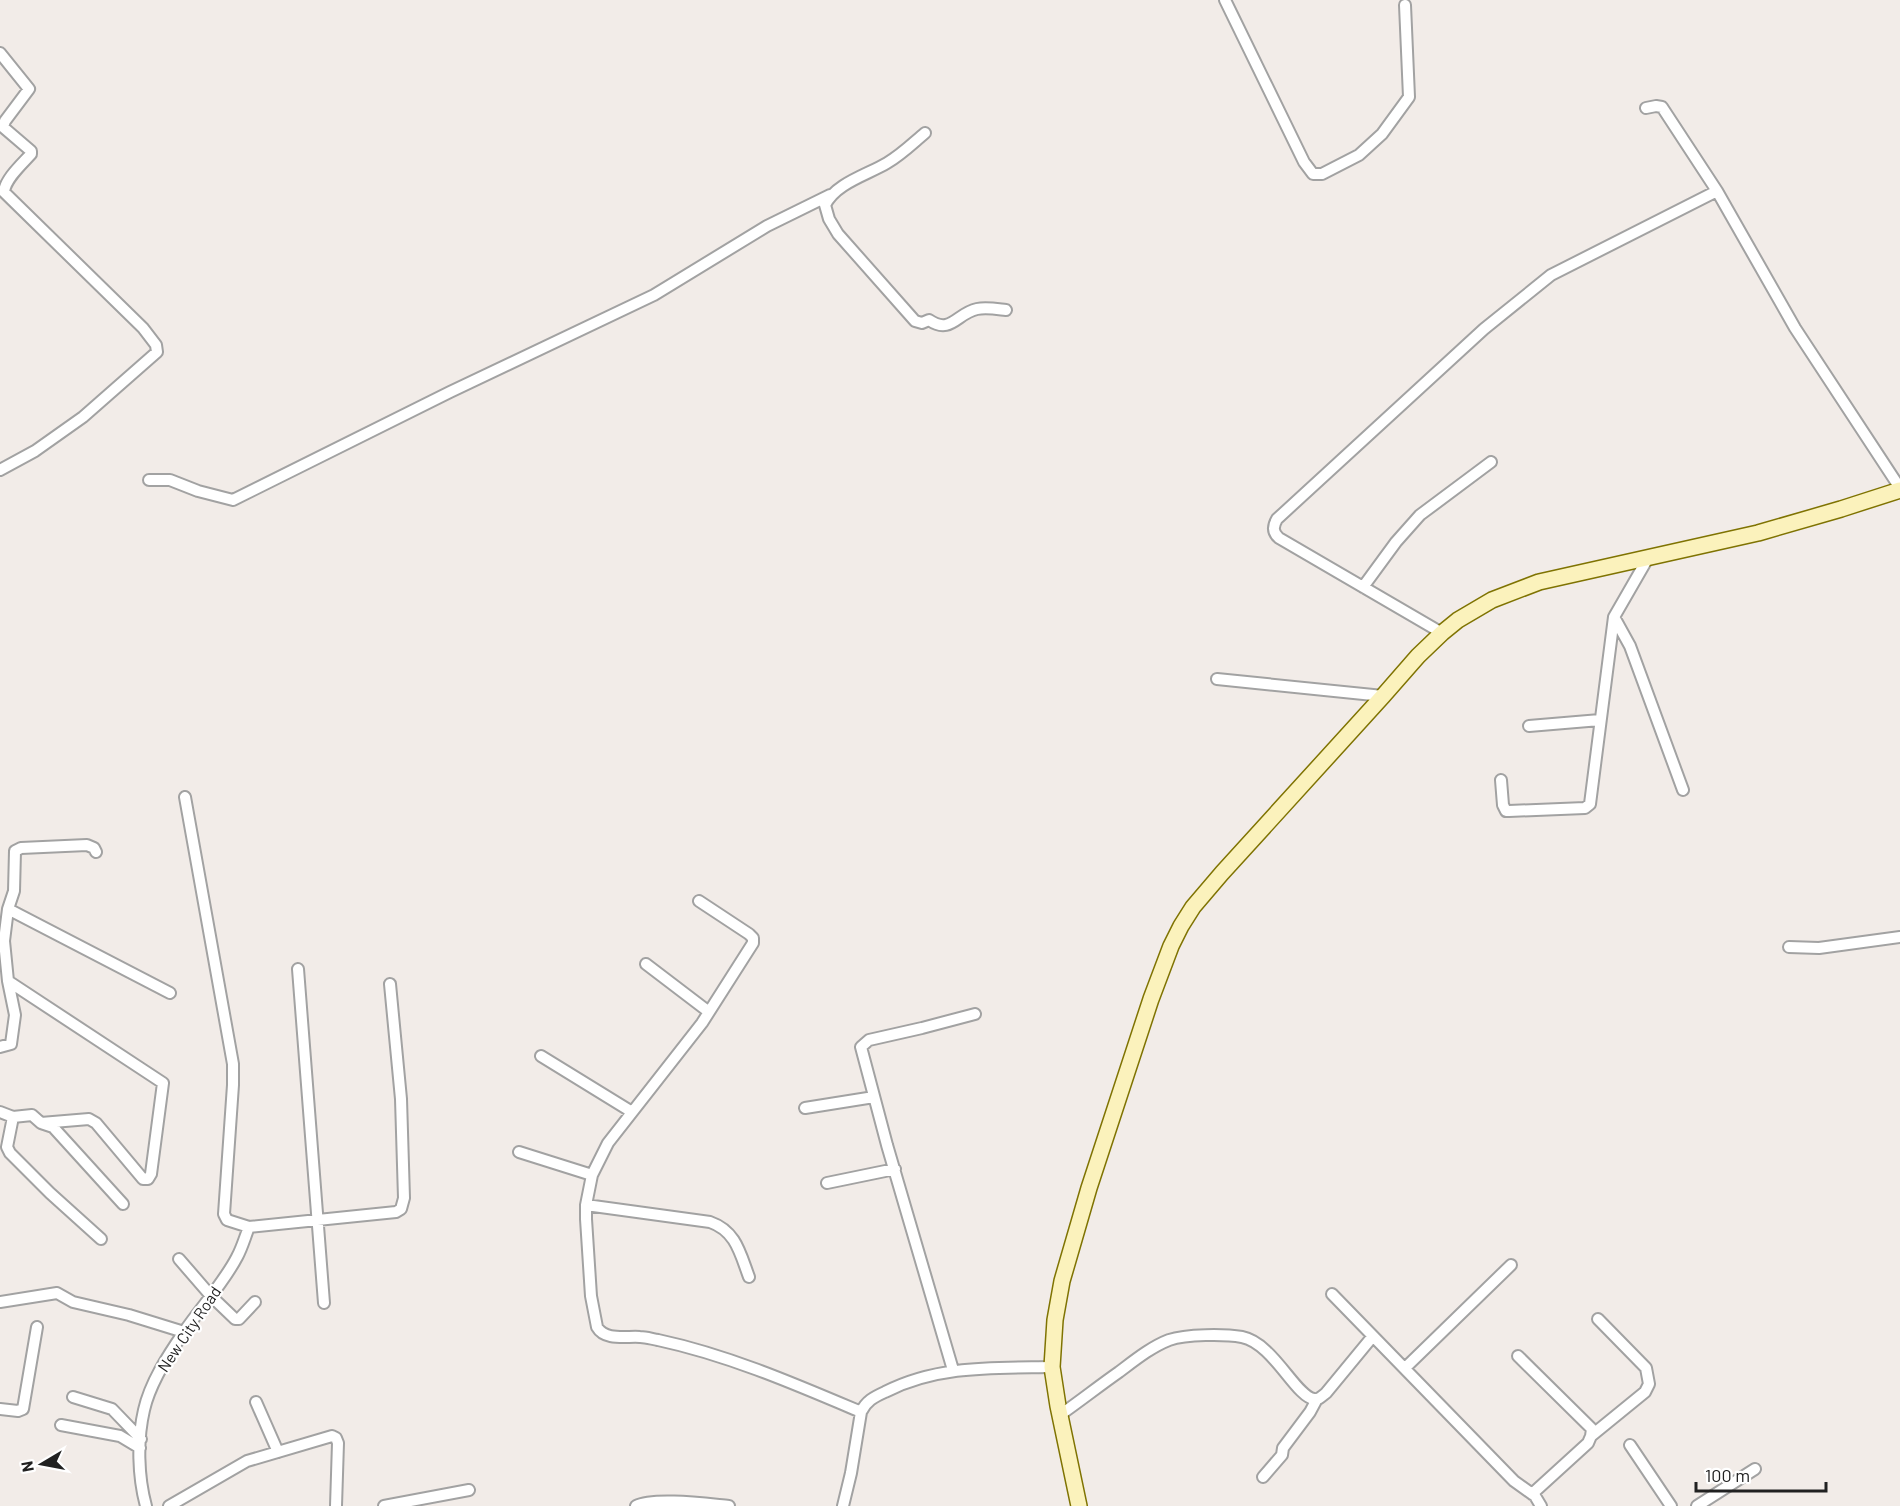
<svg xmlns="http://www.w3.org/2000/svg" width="1900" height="1506" font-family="Barlow,sans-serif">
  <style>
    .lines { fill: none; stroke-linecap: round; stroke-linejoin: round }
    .street-casing { stroke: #a2a2a2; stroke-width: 14 }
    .secondary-casing { stroke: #7f7302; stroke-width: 18 }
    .street { stroke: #fff; stroke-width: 10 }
    .secondary { stroke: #fbf2bc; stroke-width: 15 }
    .labels { text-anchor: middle; stroke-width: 4.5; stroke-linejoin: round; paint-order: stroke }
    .street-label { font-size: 16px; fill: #212121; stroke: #fff }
  </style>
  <rect width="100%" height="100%" fill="#f2ece8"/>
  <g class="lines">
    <g class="street-casing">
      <path id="street" d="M1225,0L1304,162L1313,174H1322L1359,155L1382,134L1409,97L1405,5
        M0,53L29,89L5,121L3,127L31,151V154C22,164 5,179 4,192L143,328L156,345L157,352L83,417L35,451L0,470
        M1646,108L1656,106L1662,107L1717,191L1795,328L1900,488
        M925,133C912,144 901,155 887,163C867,175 836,183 825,205L829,219L838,234L915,321L922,323L929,320C951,335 957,313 977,309C986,307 997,309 1006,310
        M149,480H170L198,491L233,500L450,392L654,295L767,226L830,195
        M1363,587L1396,542L1420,515L1491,462
        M1614,617L1630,646L1683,790
        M1442,633L1279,538C1272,532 1273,526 1277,519L1484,329L1551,275L1717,191
        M1217,679L1383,696
        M1529,726L1600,720
        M1501,780L1503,805L1506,811H1509L1585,808L1590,804L1614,617L1648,558
        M185,797L233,1064V1085L224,1214L227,1220L249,1227L396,1212L401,1209L404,1198L401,1099L390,984
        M699,901L749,934L753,938V943L702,1023L608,1143L592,1175L586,1205V1219L591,1296L597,1327C605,1341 626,1336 640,1337C646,1337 652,1339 658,1340C728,1355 795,1384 861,1412
        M8,909L170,993
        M1789,947L1819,948L1900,937
        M646,964L709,1012
        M298,969L324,1303
        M8,981L163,1083L151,1174L148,1179H143L96,1123L89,1119L41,1123
        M0,1047L11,1044L15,1015L8,981L4,941L8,909L14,891L15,851L21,848L87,845L94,848L96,852
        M541,1056L632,1112
        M805,1108L874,1097
        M0,1112L13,1117L32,1115L41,1123L53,1127L123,1204
        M13,1117L7,1147L10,1153L50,1193L101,1239
        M519,1152L592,1175
        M827,1183L895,1169
        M586,1205L710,1222C736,1231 740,1253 749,1277
        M179,1259L211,1296L235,1319H239L255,1302
        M1332,1294L1514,1481L1535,1496L1541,1506
        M0,1302L57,1293L73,1302L129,1315L184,1332
        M1518,1356L1592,1429L1591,1436L1588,1443L1532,1494
        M1405,1368L1511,1265
        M953,1370L887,1145L861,1047L869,1040L922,1028L975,1014
        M73,1397L112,1409L141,1439
        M256,1402L278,1452
        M0,1409L18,1411L23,1409L37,1327
        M1060,1415C1080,1401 1099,1386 1119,1372C1135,1360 1151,1347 1169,1340C1186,1334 1225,1334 1242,1337C1273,1343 1296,1397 1314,1399C1319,1400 1322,1396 1326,1393L1373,1336
        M61,1425L120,1436L140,1448
        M1591,1436L1645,1392L1649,1384L1646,1368L1598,1319
        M1630,1445L1671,1506
        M1263,1477L1282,1455L1283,1448L1310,1412L1317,1399
        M146,1506C138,1477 137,1440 144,1410C150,1383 168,1355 184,1332C201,1307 223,1284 237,1257C242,1248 245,1237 249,1227
        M169,1506L247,1461L332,1436L336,1438L338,1443L336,1506
        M384,1506L469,1490
        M636,1506C654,1497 707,1504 729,1506
        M843,1506L851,1473L861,1412C866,1401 874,1397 885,1392C937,1365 995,1368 1052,1367
        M1697,1506L1755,1469"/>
    </g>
    <g class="secondary-casing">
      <path id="secondary" d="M1079,1506L1058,1406L1052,1367L1055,1320L1062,1281L1089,1188L1151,999L1171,946L1181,926L1193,907L1222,873L1383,696L1418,656L1442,633L1458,620L1492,600L1539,582L1758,533L1841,509L1900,490"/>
    </g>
    <use href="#street" class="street"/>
    <use href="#secondary" class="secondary"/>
  </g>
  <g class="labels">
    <g class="street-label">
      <text transform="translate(189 1329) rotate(-56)" y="6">New City Road</text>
    </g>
  </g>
  <g transform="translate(42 1464) rotate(260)" stroke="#ffffff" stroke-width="4.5" paint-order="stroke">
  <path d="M0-4.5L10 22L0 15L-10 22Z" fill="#212121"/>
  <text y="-9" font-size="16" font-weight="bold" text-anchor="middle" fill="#212121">N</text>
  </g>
  <path d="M1696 1482v9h130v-9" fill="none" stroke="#212121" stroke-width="3"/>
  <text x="1705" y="1482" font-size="18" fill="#212121" stroke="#ffffff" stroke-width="4.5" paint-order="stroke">100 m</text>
</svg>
